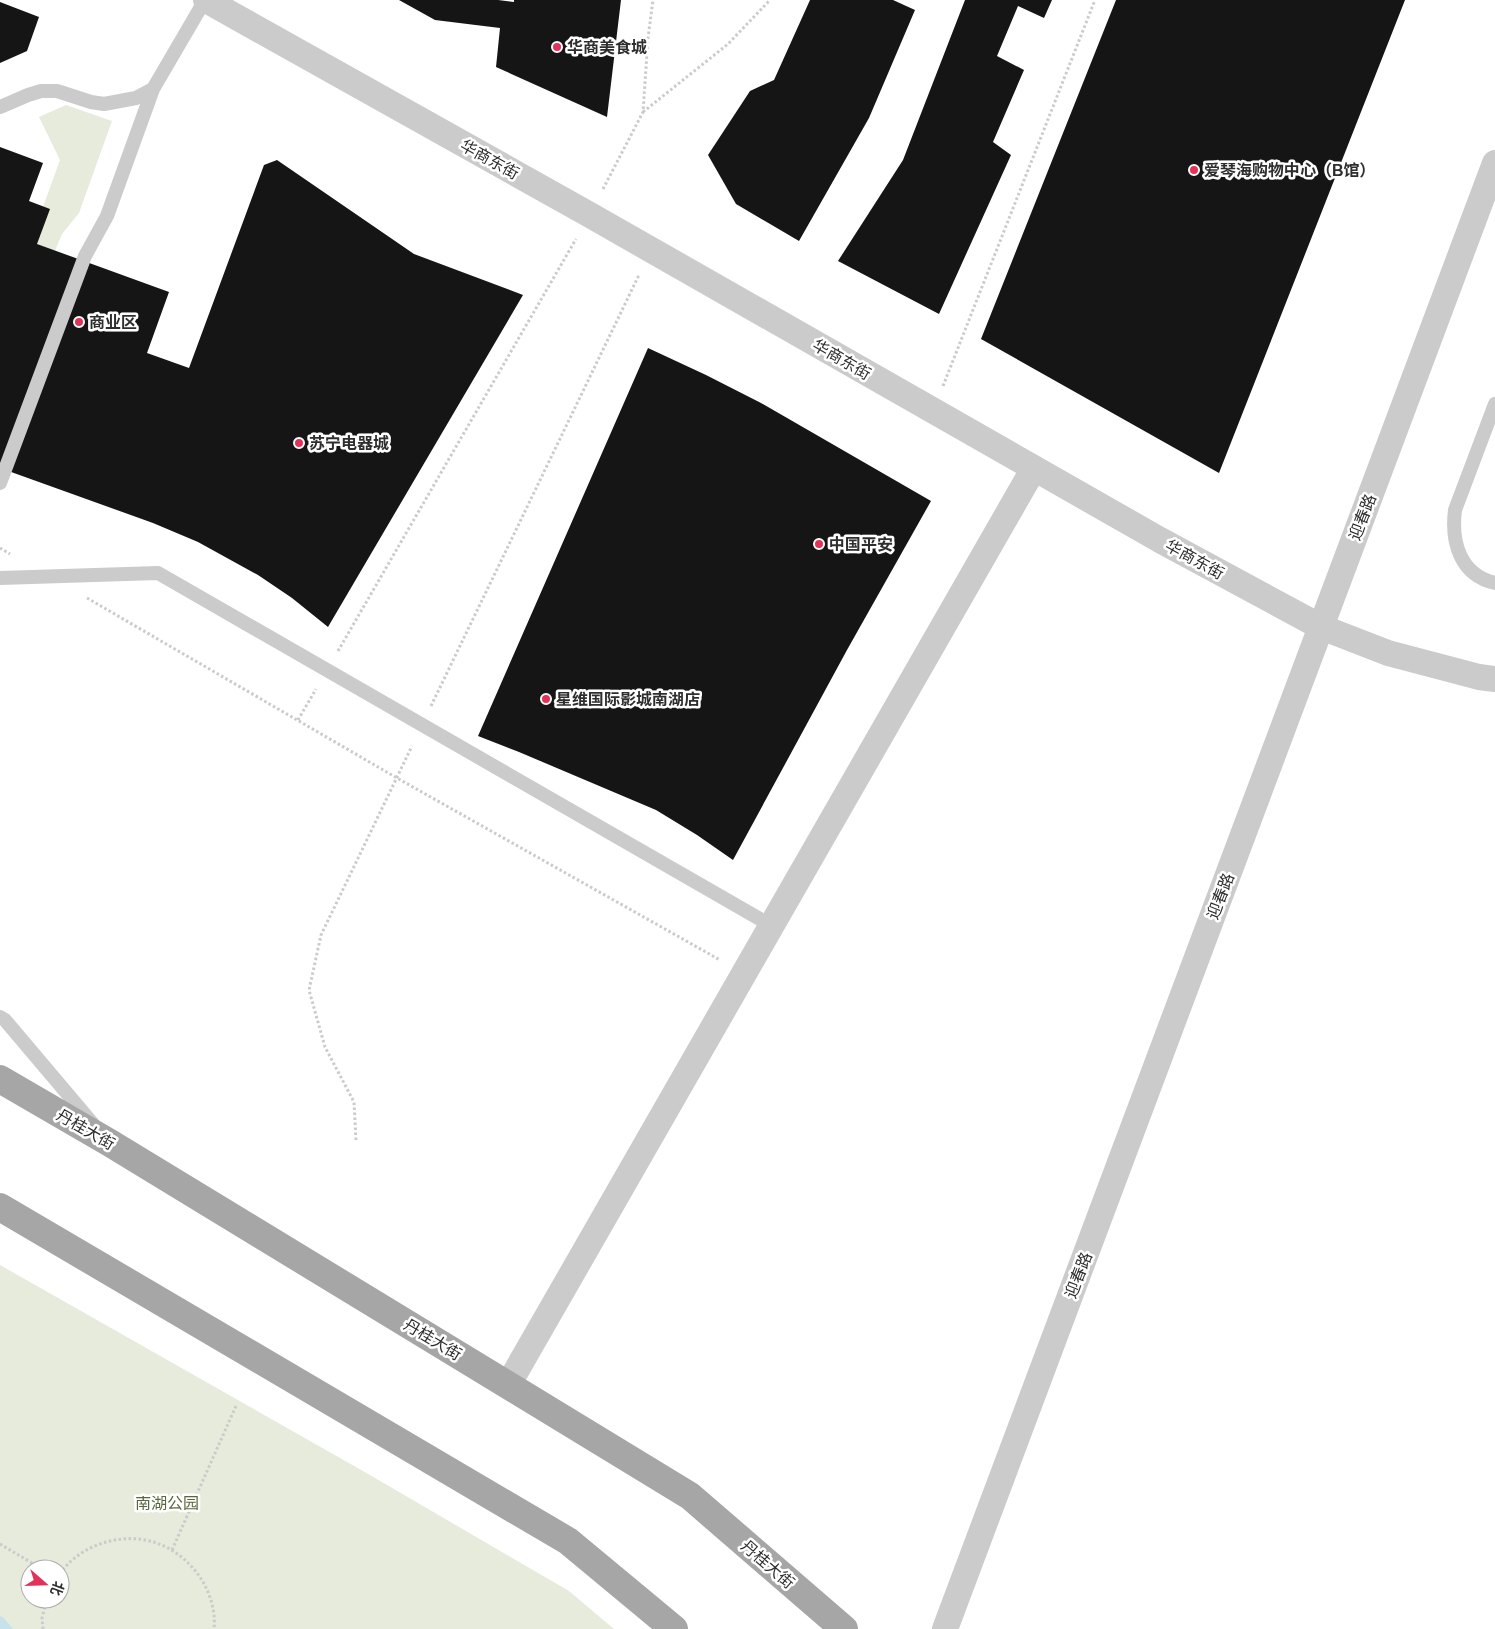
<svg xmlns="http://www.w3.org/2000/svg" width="1495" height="1629" font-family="Arial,'Noto Sans SC',sans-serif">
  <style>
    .green { fill: #e6ebdb; fill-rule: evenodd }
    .water { fill: #c8e2eb }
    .building { fill: #151515 }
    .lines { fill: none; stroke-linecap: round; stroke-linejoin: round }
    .path { stroke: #cbcbcb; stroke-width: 3; stroke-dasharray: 2.5 2.5; stroke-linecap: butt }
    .service { stroke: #cbcbcb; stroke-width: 14 }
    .minor { stroke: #cbcbcb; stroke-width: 26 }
    .primary { stroke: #a6a6a6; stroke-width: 28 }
    .poi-dot { fill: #e23259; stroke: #fff; stroke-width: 2 }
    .labels { text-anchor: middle; stroke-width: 5; stroke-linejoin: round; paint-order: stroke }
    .poi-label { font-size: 16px; font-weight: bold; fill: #2e2e2e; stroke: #fff; text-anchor: start }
    .street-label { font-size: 16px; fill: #2e2e2e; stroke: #fff }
    .park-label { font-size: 16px; fill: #57693c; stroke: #fff }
  </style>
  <rect width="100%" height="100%" fill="#fff"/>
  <path class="green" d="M66,105L112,121L79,213L62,234L55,251L37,244L43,207L60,160L39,117Z
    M0,1265L363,1471L569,1591L614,1629H0ZM30,1569H60V1599H30Z"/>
  <path class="water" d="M0,1616L4,1618L13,1629H0Z"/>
  <path class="building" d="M399,0H498L514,2V0H621L607,117L496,67L500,28L435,20Z
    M810,0H893L915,10L869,118L799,241L736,204L708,155L750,91L774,80Z
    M965,0H1052L1044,18L1018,6L997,56L1024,70L993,142L1011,155L939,314L838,261L903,160Z
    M1116,0H1405L1219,473L981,339Z
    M0,2L39,17L27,51L0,63Z
    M0,147L43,163L29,201L50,209L37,244L169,292L147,353L189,368L264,165L277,160L414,254L523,295L328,627L292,598L258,575L198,542L153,523L0,468Z
    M648,348L706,375L761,403L931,501L847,650L733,860L697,835L656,810L519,752L478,736Z"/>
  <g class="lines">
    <path class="path" d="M643,112L728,44L770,0
      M603,189L643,112L648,38L653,0
      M943,386L1095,0
      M0,548L10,554
      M87,598L397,778L720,960
      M338,651L576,239
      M431,706L639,275
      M298,720L316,689
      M356,1140L354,1102L325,1047L309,990L321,935L412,746
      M0,1544L42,1569
      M172,1550L236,1406
      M60,1574C77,1548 114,1534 145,1540C185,1547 218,1588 214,1629
      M43,1629L42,1618L47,1599"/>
    <path class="service" d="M0,107L28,95L41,91H57L91,102L104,104L136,98L153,89
      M1495,404L1455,510C1451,542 1460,575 1495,583
      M0,483L85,256L107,216L153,89L205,0
      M0,578L158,573L772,926
      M0,1017L5,1020L93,1124"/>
    <path class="minor" d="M206,0L590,215L1160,540L1321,627L1388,653L1479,677L1495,679
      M508,1385L1034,468
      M945,1629L1495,163"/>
    <path class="primary" d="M0,1079L110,1143L690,1496L844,1629
      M0,1207L568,1541L674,1629"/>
  </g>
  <g class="poi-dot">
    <circle cx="557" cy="47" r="5"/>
    <circle cx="1194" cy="170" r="5"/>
    <circle cx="79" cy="322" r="5"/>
    <circle cx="299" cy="443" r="5"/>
    <circle cx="819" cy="544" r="5"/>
    <circle cx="546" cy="699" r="5"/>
  </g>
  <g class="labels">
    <g class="poi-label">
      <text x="567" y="53">华商美食城</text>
      <text x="1204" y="176">爱琴海购物中心（B馆）</text>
      <text x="89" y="328">商业区</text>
      <text x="309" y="449">苏宁电器城</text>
      <text x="829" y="550">中国平安</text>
      <text x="556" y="705">星维国际影城南湖店</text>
    </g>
    <g class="street-label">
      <text transform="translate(490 159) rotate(29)" y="6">华商东街</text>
      <text transform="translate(842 359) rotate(30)" y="6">华商东街</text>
      <text transform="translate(1362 517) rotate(-69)" y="6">迎春路</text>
      <text transform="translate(1195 559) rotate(29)" y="6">华商东街</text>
      <text transform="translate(1220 896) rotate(-69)" y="6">迎春路</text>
      <text transform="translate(86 1129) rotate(30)" y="6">丹桂大街</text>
      <text transform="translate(1078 1275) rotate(-69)" y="6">迎春路</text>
      <text transform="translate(433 1339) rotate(31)" y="6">丹桂大街</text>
      <text transform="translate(768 1564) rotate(41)" y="6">丹桂大街</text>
    </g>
    <g class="park-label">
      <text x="167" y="1509">南湖公园</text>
    </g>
  </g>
  <g transform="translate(45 1584) rotate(110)"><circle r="24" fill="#ffffff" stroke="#ababab"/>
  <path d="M0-4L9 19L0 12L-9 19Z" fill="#e23259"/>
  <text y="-8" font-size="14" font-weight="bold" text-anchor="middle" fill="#2e2e2e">北</text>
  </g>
</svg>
